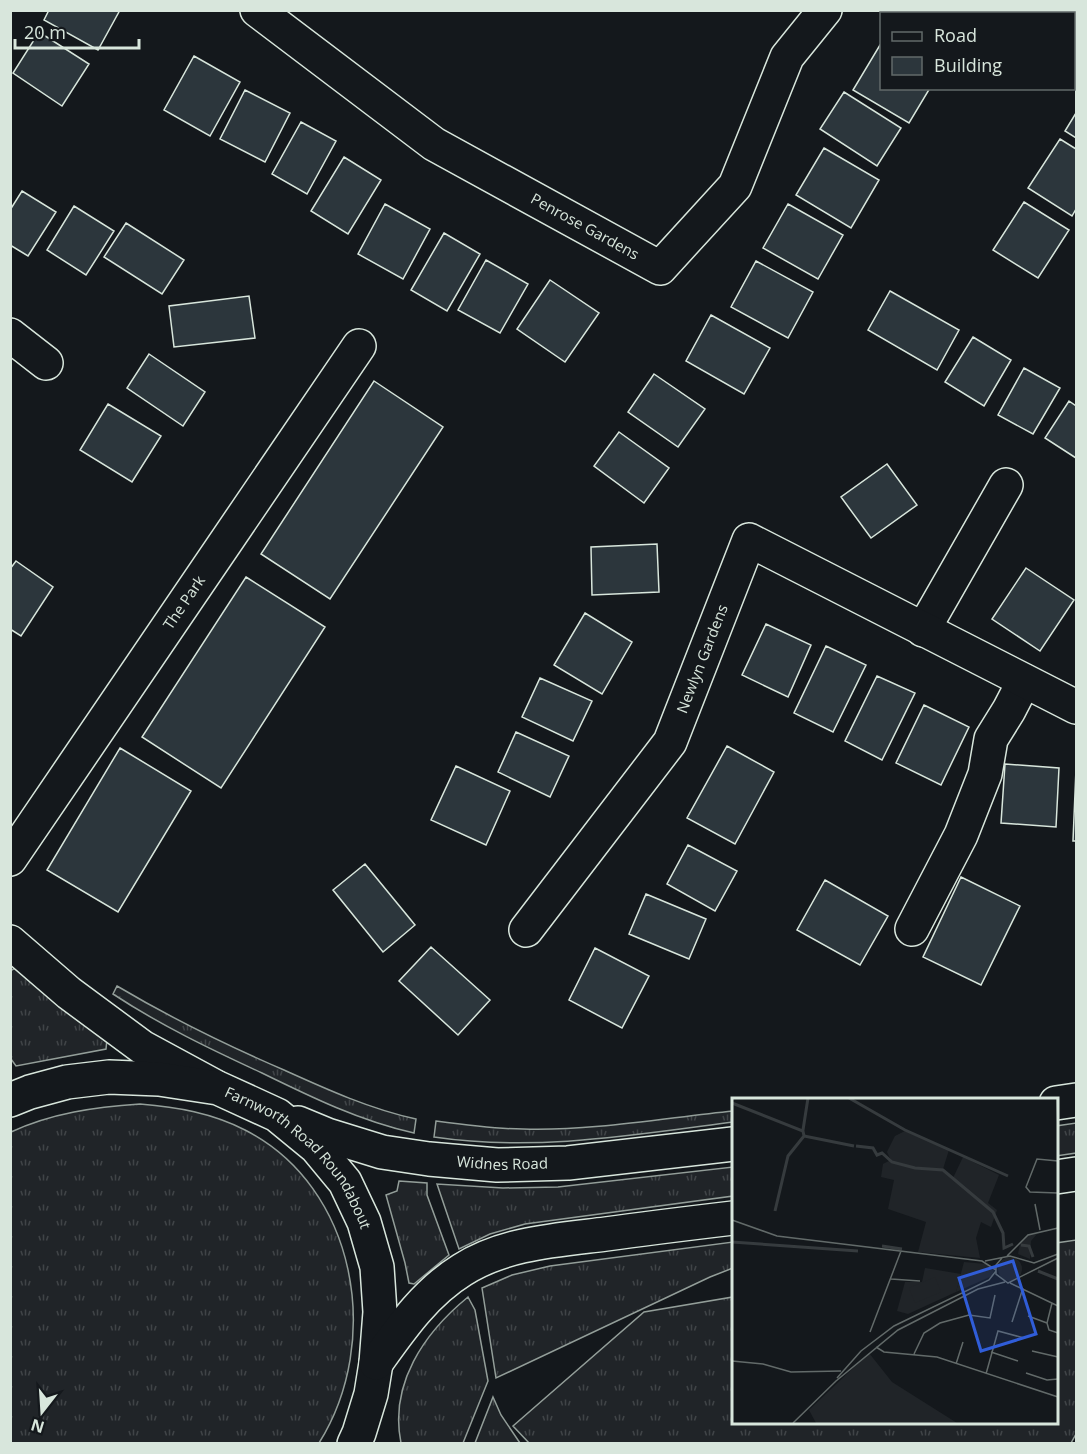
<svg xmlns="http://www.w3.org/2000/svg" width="1087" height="1454" font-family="'Open Sans',sans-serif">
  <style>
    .grass { fill: url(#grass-tufts); stroke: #939e99; stroke-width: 1.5 }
    .building { fill: #2c363c; stroke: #d8e6dc; stroke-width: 1.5 }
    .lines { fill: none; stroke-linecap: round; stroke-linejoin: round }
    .minor-casing { stroke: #d8e6dc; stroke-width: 36 }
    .major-casing { stroke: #d8e6dc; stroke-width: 36 }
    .minor { stroke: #14181c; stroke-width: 33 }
    .major { stroke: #14181c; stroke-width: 33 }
    .labels { text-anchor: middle; stroke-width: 4.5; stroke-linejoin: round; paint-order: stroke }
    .street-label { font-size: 15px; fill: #d8e6dc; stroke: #14181c }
    .inset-river { fill: none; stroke: #363b3e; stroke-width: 3 }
    .inset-road { fill: none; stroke: #626a69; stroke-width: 1.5 }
    .view { fill: #305dd8; fill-opacity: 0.15; stroke: #305dd8; stroke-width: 3 }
    .inset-edge { fill: none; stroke: #d8e6dc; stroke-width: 3 }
  </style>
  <defs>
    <pattern id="grass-tufts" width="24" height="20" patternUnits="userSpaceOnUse" patternTransform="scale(1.5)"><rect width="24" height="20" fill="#202428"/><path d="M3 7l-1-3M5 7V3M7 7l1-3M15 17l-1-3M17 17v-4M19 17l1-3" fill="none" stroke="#404447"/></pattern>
  </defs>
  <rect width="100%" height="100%" fill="#14181c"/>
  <path class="grass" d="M17,967L107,1039L106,1049L16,1066L11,1059L10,971Z
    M117,986C171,1018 226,1045 284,1070C326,1089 370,1109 416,1119L414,1133C360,1121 311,1097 262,1073C210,1049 160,1025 113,994Z
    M140,1104C177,1107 212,1113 245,1130C357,1187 383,1341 319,1443H11V1132C52,1113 95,1107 140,1104Z
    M733,1111V1122C634,1135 534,1152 434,1137L436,1121C465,1125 494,1129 523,1129C593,1131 664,1118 733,1111Z
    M1076,1123V1153L1056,1156V1126Z
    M733,1167V1196L525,1224L490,1234L459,1249L437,1184L503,1188L558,1187Z
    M399,1181L427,1183V1195L449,1255L414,1284L409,1283L405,1263L386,1195L397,1191Z
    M1076,1240V1434L1071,1443L530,1444L513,1426L644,1312L733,1297V1422H1056V1243Z
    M733,1242V1268L710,1277L496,1378L482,1288L512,1275L550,1266Z
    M468,1297L475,1310L488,1381L463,1443H401C389,1384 424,1333 468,1297Z
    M493,1397L501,1415L520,1443H475Z"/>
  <path class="building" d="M49,10H120L98,50L44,20Z
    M39,32L89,64L62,106L13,73Z
    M880,45L882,46V88H930L909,123L853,90Z
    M194,56L240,82L210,136L164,110Z
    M245,90L290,113L265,162L220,139Z
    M844,92L901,128L877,166L820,129Z
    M1076,113V138L1065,131Z
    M301,122L336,141L307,194L272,174Z
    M1060,139L1076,149V209L1072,216L1028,188Z
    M824,148L879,180L851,228L796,195Z
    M344,157L381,180L348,234L311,211Z
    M22,191L56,212L28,256L10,245V210Z
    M1024,202L1069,230L1038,278L993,250Z
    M385,204L430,229L403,279L358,254Z
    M788,204L843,235L818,279L763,248Z
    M74,206L114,231L86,275L47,250Z
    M126,223L184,260L162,294L104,257Z
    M444,233L480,254L447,311L411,290Z
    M486,260L528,284L500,333L458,310Z
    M756,261L813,292L788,338L731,307Z
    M550,280L599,313L565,362L517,329Z
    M890,291L959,330L937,370L868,330Z
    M249,296L255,338L174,347L169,306Z
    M711,315L770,348L744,394L686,361Z
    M973,337L1011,360L984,406L945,382Z
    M149,354L205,392L183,426L127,388Z
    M1024,368L1060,388L1033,434L998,415Z
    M654,374L705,409L678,447L628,412Z
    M374,381L443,427L330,599L261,554Z
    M1069,401L1076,406V458L1045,438Z
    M108,404L161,436L132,482L80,450Z
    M619,432L669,468L644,503L594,466Z
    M887,464L917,505L871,538L841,497Z
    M657,544L659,592L592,595L591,547Z
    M16,561L53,587L21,636L10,629V569Z
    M1026,568L1074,600L1040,651L992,619Z
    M246,577L325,627L221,788L142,737Z
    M585,613L632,642L602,694L554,665Z
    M766,624L811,645L788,697L742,675Z
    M826,646L866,665L833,732L794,713Z
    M877,676L915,693L882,760L845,741Z
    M540,678L592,701L573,741L522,717Z
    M924,705L969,727L941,785L896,763Z
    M516,732L569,756L550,797L498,772Z
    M727,746L774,772L735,844L687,818Z
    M120,748L191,791L118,912L47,870Z
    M1005,764L1059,768L1056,827L1001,823Z
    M456,766L510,791L486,845L431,820Z
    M1076,769V841H1073Z
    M688,845L737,871L715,911L667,884Z
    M365,864L415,925L383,952L333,890Z
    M961,877L1020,906L981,985L923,957Z
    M825,880L888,916L860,965L797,930Z
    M646,894L706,919L689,959L629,934Z
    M431,947L490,1000L458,1035L399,981Z
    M595,948L649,976L622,1028L569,1000Z"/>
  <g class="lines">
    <g class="minor-casing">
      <g id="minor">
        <path id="s1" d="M257,10L434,144L660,268L735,186L787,57L825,10"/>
        <path d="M10,335L46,363"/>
        <path d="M923,630L1006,485"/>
        <path id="s2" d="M10,859L359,346"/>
        <path d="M912,929L961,835L985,774L991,739L1009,710L1024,681"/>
        <path id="s3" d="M526,930L670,742L749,540L1076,707"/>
        <path d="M10,942L69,993L142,1047L214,1086"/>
      </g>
    </g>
    <g class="major-casing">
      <g id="major">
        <path id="s4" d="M10,1100L30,1092L67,1082L109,1077L159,1079L218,1088L277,1115L316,1147L345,1182L364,1222L377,1267L380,1312L376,1363L371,1394L359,1433L354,1444"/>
        <path d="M1056,1103L1076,1100"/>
        <path id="s5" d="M298,1123L327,1135L382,1152L429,1159L497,1165L568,1163L733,1144"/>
        <path d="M1056,1177L1076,1174"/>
        <path d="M376,1363C401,1328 425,1293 462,1270C504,1243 557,1240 606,1234C649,1228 691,1223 733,1218"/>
      </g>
    </g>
    <use href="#minor" class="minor"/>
    <use href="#major" class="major"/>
  </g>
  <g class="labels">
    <g class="street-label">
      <text dy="5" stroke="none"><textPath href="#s1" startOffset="394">Penrose Gardens</textPath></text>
      <text dy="5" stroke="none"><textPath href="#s2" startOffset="310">The Park</textPath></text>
      <text dy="5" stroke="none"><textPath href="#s3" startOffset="326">Newlyn Gardens</textPath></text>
      <text dy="5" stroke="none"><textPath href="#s4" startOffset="322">Farnworth Road Roundabout</textPath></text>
      <text dy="5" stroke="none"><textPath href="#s5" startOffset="210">Widnes Road</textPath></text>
    </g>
  </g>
  <g transform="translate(732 1098)">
    <rect width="326" height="326" fill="#14181c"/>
    <path d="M173,33L217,52L211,71L221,80L231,59L267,77L256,105L265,112L259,129L249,124L244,140L248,160L186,154L194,124L156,111L162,82L149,79L151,66L159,62L155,54L163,38ZM266 171a12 12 0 1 1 24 0a12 12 0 1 1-24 0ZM232,164L254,166L262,172L260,178L224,194ZM137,255L160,284L225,325H84L77,312Z" fill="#202428"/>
    <path d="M305,136L299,143L298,161L286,156L288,146L296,137Z" fill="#202428"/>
    <path d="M193,170L229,176L224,194L176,216L165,213L173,184H190Z" fill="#202428"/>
    <path d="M203,179L209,194L183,205L177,190Z" fill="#202428"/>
    <path class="inset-river" d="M117,0L173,32L276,78M0,5L71,33L72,38L122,48M71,32L76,0M124,48L141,50L145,57L150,55L160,64L183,70L211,72L261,114L271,135L272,150L281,146M43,113L56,58L72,38M0,144L126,153M289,147L297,148L301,159M150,148L170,151M306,173L326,181"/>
    <path class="inset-road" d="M325,0L326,33M326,63L305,61L294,89L298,94L326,95M303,106L308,132M0,122L45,138L250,163L264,172M275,158L296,137L326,130M270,160L264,167V176L276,185L326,160M253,163L278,158L302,165L326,156M159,181L188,183M278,185L326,208M320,205L315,225L317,232L326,235M296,218L315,225M280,224L291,190M138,234L169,153M144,249L152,254L205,259L326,299M300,253L326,259M259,254L286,263M182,256L192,235L208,225L237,217L258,220L263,197M0,263L31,266L59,274L109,273M224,266L231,244M294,275L315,282L326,281M254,276L266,233L292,240M105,280L129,253L162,228L257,182L264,173M61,325L104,283L166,232L246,191L273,184"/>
    <path class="view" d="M281,163L304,236L249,253L227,180Z"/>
    <rect width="326" height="326" class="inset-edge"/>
  </g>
  <rect width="1087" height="1454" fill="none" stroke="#d8e6dc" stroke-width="24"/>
  <rect x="880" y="12" width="195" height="78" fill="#14181c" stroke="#626a69" stroke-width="1.5"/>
  <rect x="892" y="32" width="30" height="9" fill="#14181c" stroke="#626a69" stroke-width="1.5"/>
  <text x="934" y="42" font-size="18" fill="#d8e6dc">Road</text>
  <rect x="892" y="57" width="30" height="18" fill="#2c363c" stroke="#626a69" stroke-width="1.5"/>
  <text x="934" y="72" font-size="18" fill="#d8e6dc">Building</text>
  <g transform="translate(42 1412) rotate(197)" stroke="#14181c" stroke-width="4.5" paint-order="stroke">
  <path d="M0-4.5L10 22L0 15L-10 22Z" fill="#d8e6dc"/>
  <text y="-9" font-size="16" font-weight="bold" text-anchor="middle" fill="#d8e6dc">N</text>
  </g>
  <path d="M15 39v9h124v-9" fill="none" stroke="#d8e6dc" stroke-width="3"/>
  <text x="24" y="39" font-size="18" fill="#d8e6dc" stroke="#14181c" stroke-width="4.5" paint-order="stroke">20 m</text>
</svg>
